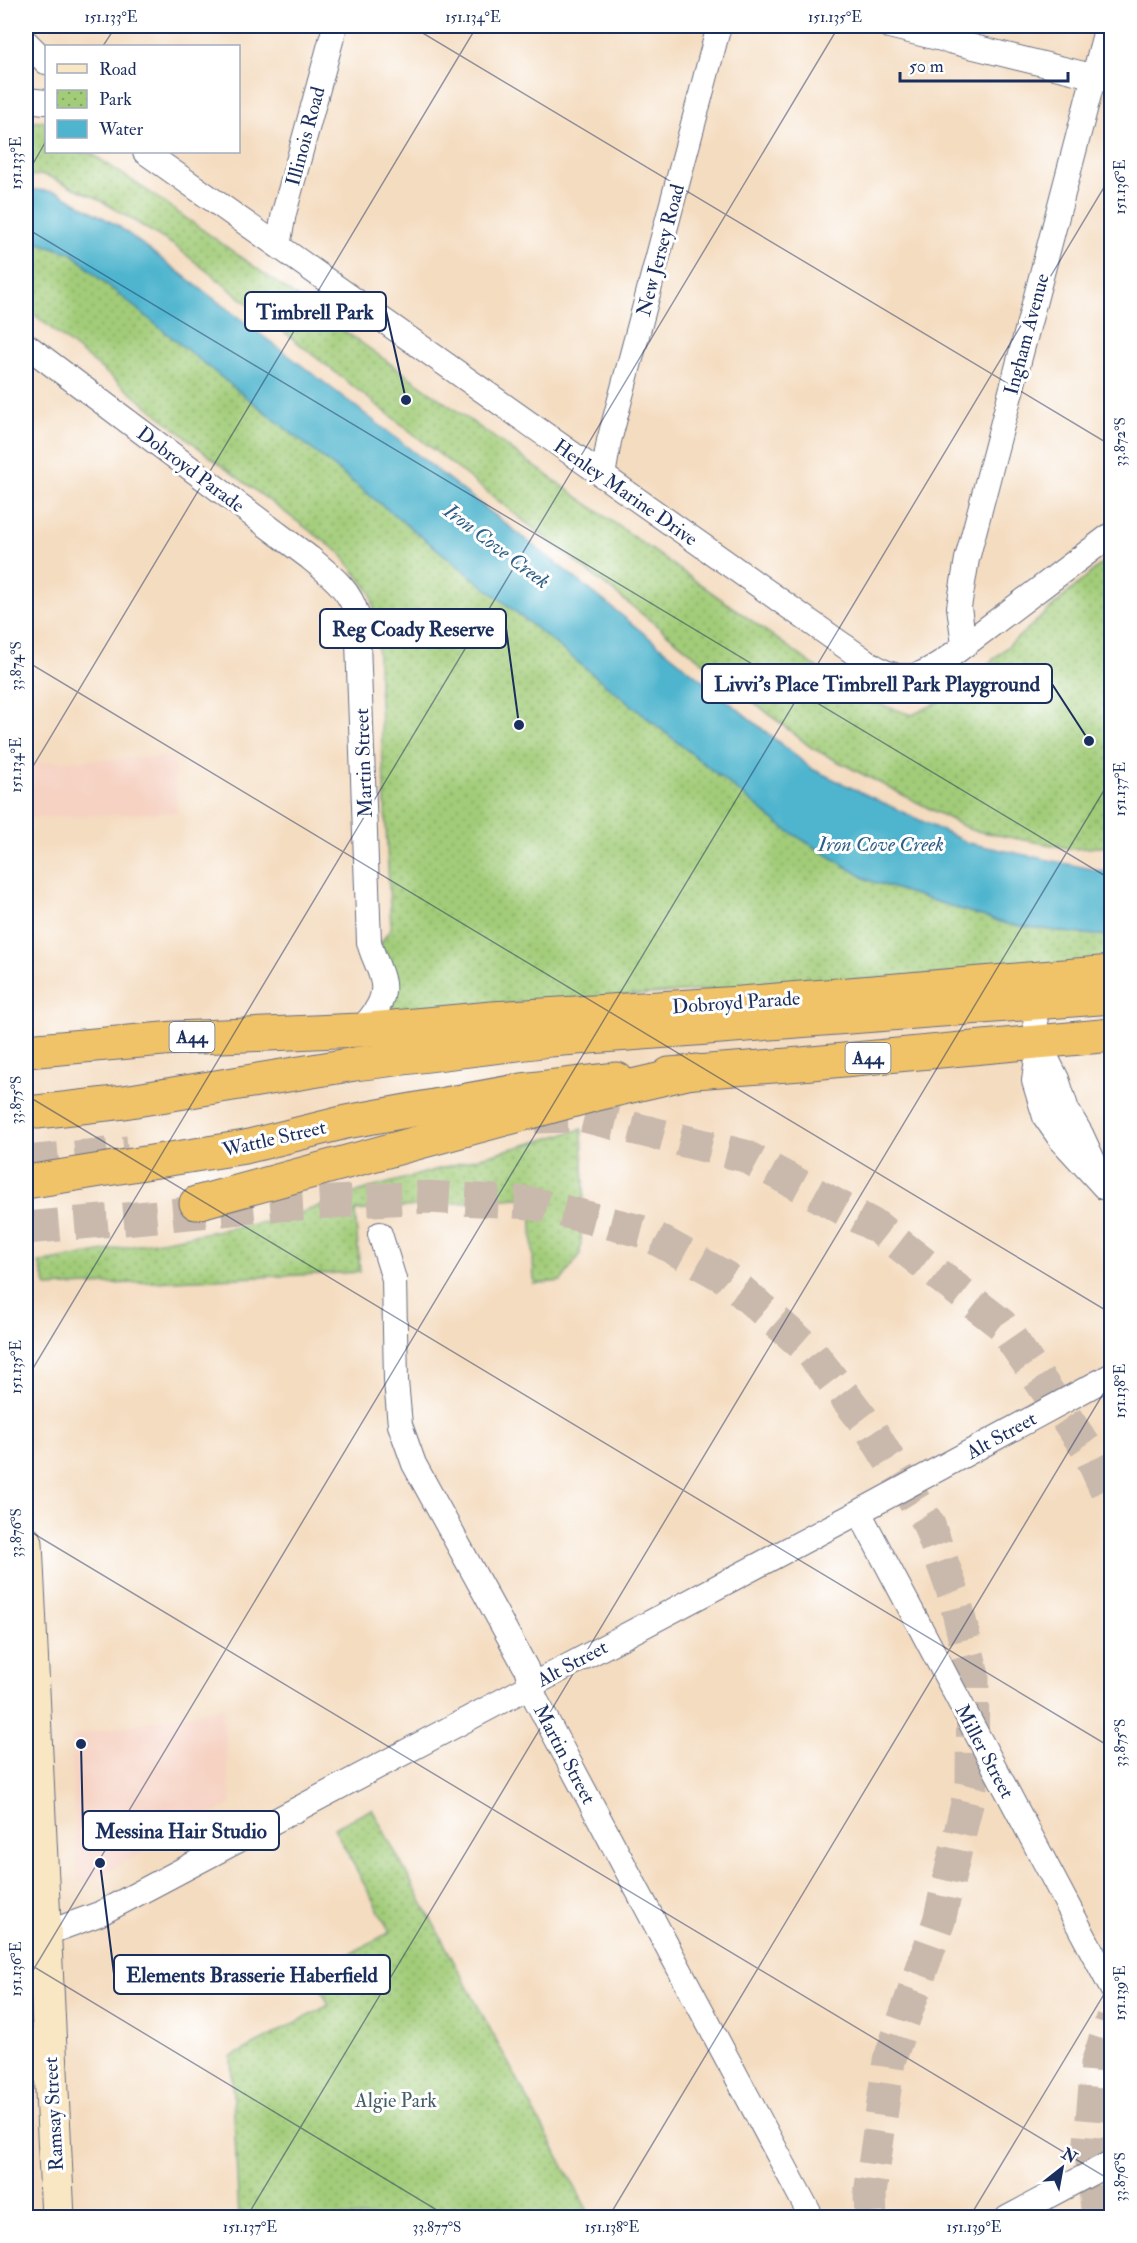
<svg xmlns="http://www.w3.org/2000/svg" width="1137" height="2243" font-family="'IM FELL Double Pica',serif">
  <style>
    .built { fill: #f6d2c3 }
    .park { fill: url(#park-dots); stroke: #5e7e6b; stroke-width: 1.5 }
    .water { fill: #4fb5ce; stroke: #357296; stroke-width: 1.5 }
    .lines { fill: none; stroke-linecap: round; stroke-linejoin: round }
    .motorway-tunnel { stroke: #c9b9ac; stroke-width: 33; stroke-dasharray: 33 16; stroke-linecap: butt }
    .minor-casing { stroke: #676c80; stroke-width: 26 }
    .secondary-casing { stroke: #676c80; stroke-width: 35 }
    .trunk-casing { stroke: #676c80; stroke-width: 35 }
    .motorway-casing { stroke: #676c80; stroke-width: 35 }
    .minor { stroke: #fff; stroke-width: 24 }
    .secondary { stroke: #f9e7c3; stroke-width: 33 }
    .trunk { stroke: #f1c369; stroke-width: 33 }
    .motorway { stroke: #f1c369; stroke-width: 33 }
    .ticks { fill: none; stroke: #1b2f5e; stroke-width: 1.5; stroke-opacity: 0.45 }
    .labels { text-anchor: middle; stroke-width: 6; stroke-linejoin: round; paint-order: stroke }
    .shield { fill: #fff; stroke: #5f6d8e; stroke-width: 1.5 }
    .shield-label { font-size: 18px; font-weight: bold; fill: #1b2f5e }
    .street-label { font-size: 20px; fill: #1b2f5e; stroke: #fff }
    .park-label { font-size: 20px; fill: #445e66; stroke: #fff }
    .water-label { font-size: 21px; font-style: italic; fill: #2d5e85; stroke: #fff }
    .leader { fill: none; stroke: #1b2f5e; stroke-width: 2 }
    .callout-dot { fill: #1b2f5e; stroke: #fff; stroke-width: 2 }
    .callout { fill: #fff; stroke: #1b2f5e; stroke-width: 2 }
    .callout-label { font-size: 21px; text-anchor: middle; font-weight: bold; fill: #1b2f5e }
    .neatline { fill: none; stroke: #1b2f5e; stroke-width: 2 }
    .ticks-label { font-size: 15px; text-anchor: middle; fill: #1b2f5e }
  </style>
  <defs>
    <pattern id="park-dots" width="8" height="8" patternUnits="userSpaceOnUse" patternTransform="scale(1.5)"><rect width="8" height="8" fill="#a2cc78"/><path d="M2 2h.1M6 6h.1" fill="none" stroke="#83a666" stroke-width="1.8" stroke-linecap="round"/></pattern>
  </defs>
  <rect width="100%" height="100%" fill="#fff"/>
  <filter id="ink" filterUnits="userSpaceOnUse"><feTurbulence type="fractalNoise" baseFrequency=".0167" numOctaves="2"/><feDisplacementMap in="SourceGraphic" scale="12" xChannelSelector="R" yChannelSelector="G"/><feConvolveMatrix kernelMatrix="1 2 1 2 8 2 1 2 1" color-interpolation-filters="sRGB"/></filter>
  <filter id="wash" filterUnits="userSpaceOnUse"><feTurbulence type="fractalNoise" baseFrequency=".008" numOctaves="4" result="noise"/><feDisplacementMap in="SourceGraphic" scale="24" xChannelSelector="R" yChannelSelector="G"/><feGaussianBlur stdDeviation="1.35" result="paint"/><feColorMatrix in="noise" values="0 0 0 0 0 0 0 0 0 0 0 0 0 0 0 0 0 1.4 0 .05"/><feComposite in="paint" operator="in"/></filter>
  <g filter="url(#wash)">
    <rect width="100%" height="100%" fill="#f4dcc0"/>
    <path class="built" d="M174,756L177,812L26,818V763Z
      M223,1708L231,1804L83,1885L77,1881L71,1736Z"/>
    <path class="park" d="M43,121L46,124V152H89L148,191L860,698L912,715L953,695L1111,555V846L1073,849L971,830L812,748L175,246L97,198L45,175L26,176V123Z
      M26,239L72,253L99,278L191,353L501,600L785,829L868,880L1007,924L1072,933L1111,936V963L388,1012C398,983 393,969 380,944L391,928L376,620L371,593L340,553L214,460L26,308Z
      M582,1129L584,1190L580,1255L561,1281L534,1284L531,1197L355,1211L360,1272L47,1287L39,1263L287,1218L360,1191Z
      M372,1809L591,2217H239L231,2057L329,2005L313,1974L390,1932L334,1828Z"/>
    <path class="water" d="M26,189L58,192L118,226L355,406L589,589L812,769L968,843L1111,873V936L1072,933L1007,924L868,880L785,829L501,600L191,353L99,278L72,253L26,239Z"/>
  </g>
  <g filter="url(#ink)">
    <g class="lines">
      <path class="motorway-tunnel" d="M535,1117L584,1116L745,1156L877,1227L1001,1324L1088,1450L1112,1503
        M26,1162L128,1152
        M26,1228L278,1205L429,1197L531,1203L644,1232L725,1277L810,1351L871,1430L929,1525L954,1595L973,1675L972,1782L939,1921L889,2061L870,2194L871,2218
        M1098,2218L1090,2141L1097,2064L1112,2018"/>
      <g class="minor-casing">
        <path id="minor" d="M889,26L1112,81
          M26,42L46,62
          M26,100L46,102
          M145,152L843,645C867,661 890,684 920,674C928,671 937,665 945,660L1112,534
          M278,246L284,213L335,26
          M26,345L310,558C330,575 350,589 357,615L369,942C372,955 379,966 382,979C388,999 372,1017 360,1030
          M603,476L609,441L719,26
          M964,645L959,607L967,559L1107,26
          M1030,988L1039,1043L1034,1081L1045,1117L1061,1140L1105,1188
          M1039,1043L1057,1079L1067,1110L1081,1134L1098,1171
          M380,1234L394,1279L396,1381L400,1425L414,1464L526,1668L536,1700L812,2218
          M859,1512L1112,1989
          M26,1933L44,1934L99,1914L859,1512L1112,1375
          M1007,2218L1112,2162"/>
      </g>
      <g class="secondary-casing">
        <path id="secondary" d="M26,1543L58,2218"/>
      </g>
      <g class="trunk-casing">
        <path id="trunk" d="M26,1051L175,1038L360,1030L492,1018L741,1003L1112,972
          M669,1074L801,1064L1112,1035
          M26,1182L245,1147L346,1122L522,1090L617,1079"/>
      </g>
      <g class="motorway-casing">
        <path id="motorway" d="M37,1112L124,1102L355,1064L550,1040L1112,997
          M196,1203L593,1095L696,1071"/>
      </g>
      <use href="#minor" class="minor"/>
      <use href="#secondary" class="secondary"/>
      <use href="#trunk" class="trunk"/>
      <use href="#motorway" class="motorway"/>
    </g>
  </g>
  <path class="ticks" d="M411,26L1112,446M103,46L116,26M26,176L46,141M26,228L1112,880M26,661L1112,1314M26,778L477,26M26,1095L1112,1748M26,1380L839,26M26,1529L1112,2181M26,1962L450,2218M26,1982L1112,174M246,2218L1112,777M608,2218L1112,1379M969,2218L1112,1981"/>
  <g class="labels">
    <g class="shield">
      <rect x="169.5" y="1022" width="45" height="30" rx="4.5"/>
      <rect x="845.5" y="1043" width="45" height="30" rx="4.5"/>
    </g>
    <g class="shield-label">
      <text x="192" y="1043">A44</text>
      <text x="868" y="1064">A44</text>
    </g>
    <g class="street-label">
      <text transform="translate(305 136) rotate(-75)" y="7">Illinois Road</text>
      <text transform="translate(660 250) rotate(-75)" y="7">New Jersey Road</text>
      <text transform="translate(1026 334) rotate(-75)" y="7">Ingham Avenue</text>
      <text transform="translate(191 469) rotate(37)" y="7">Dobroyd Parade</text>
      <text transform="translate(626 492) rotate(35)" y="7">Henley Marine Drive</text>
      <text transform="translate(363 763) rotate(-92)" y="7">Martin Street</text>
      <text transform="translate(736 1002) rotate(-4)" y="7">Dobroyd Parade</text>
      <text transform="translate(274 1138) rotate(-13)" y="7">Wattle Street</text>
      <text transform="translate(1001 1435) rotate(-29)" y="7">Alt Street</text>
      <text transform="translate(572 1663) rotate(-28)" y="7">Alt Street</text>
      <text transform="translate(985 1751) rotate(62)" y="7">Miller Street</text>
      <text transform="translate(565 1754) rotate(62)" y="7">Martin Street</text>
      <text transform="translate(53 2114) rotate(-93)" y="7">Ramsay Street</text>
    </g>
    <g class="park-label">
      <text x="396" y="2107">Algie Park</text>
    </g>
    <g class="water-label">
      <text transform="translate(497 546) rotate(37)" y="7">Iron Cove Creek</text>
      <text x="881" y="851">Iron Cove Creek</text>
    </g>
  </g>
  <path class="leader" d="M406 400L386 311M519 725L506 628M1089 741L1052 684M81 1744L83 1831M100 1863L114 1974"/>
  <g class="callout-dot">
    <circle cx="406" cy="400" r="6"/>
    <circle cx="519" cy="725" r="6"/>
    <circle cx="1089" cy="741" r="6"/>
    <circle cx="81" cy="1744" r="6"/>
    <circle cx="100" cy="1863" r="6"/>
  </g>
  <g class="callout">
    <rect x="245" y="292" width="141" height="39" rx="6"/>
    <rect x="320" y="609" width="186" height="39" rx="6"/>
    <rect x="702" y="664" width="350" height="39" rx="6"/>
    <rect x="83" y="1811" width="196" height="39" rx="6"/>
    <rect x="114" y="1955" width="276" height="39" rx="6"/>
  </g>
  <g class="callout-label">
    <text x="315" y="319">Timbrell Park</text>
    <text x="413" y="636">Reg Coady Reserve</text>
    <text x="877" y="691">Livvi's Place Timbrell Park Playground</text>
    <text x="181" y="1838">Messina Hair Studio</text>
    <text x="252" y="1982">Elements Brasserie Haberfield</text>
  </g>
  <rect width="1137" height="2243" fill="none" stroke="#fff" stroke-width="66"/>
  <rect x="45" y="45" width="195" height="108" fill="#ffffff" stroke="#a4acbf" stroke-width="1.5"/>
  <rect x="57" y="64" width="30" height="9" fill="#f9e7c3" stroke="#a4acbf" stroke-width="1.5"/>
  <text x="99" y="75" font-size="18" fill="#1b2f5e">Road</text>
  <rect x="57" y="90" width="30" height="18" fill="url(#park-dots)" stroke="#a4acbf" stroke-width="1.5"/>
  <text x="99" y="105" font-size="18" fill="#1b2f5e">Park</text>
  <rect x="57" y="120" width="30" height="18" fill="#4fb5ce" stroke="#a4acbf" stroke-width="1.5"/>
  <text x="99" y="135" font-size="18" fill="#1b2f5e">Water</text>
  <g transform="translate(1062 2168) rotate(31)" stroke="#ffffff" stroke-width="4.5" paint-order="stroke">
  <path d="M0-4.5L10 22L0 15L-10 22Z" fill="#1b2f5e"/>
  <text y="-9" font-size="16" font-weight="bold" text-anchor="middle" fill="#1b2f5e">N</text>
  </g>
  <path d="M900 72v9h168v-9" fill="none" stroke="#1b2f5e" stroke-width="3"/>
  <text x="909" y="72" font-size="18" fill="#1b2f5e" stroke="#ffffff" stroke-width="4.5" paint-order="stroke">50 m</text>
  <rect x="33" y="33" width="1071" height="2177" class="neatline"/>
  <g class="ticks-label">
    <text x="111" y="22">151.133°E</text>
    <text x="473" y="22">151.134°E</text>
    <text x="835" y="22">151.135°E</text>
    <text transform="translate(16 163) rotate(-90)" y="5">151.133°E</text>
    <text transform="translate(1120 187) rotate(-90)" y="5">151.136°E</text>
    <text transform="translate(1120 442) rotate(-90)" y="5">33.872°S</text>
    <text transform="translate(16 666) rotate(-90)" y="5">33.874°S</text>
    <text transform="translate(16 765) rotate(-90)" y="5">151.134°E</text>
    <text transform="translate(1120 789) rotate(-90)" y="5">151.137°E</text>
    <text transform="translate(16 1100) rotate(-90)" y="5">33.875°S</text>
    <text transform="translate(16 1367) rotate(-90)" y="5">151.135°E</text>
    <text transform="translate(1120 1391) rotate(-90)" y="5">151.138°E</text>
    <text transform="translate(16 1533) rotate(-90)" y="5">33.876°S</text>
    <text transform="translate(1120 1743) rotate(-90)" y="5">33.875°S</text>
    <text transform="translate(16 1969) rotate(-90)" y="5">151.136°E</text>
    <text transform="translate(1120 1993) rotate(-90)" y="5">151.139°E</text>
    <text transform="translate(1120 2177) rotate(-90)" y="5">33.876°S</text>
    <text x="250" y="2232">151.137°E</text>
    <text x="437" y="2232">33.877°S</text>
    <text x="612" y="2232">151.138°E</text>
    <text x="974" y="2232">151.139°E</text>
  </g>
</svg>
